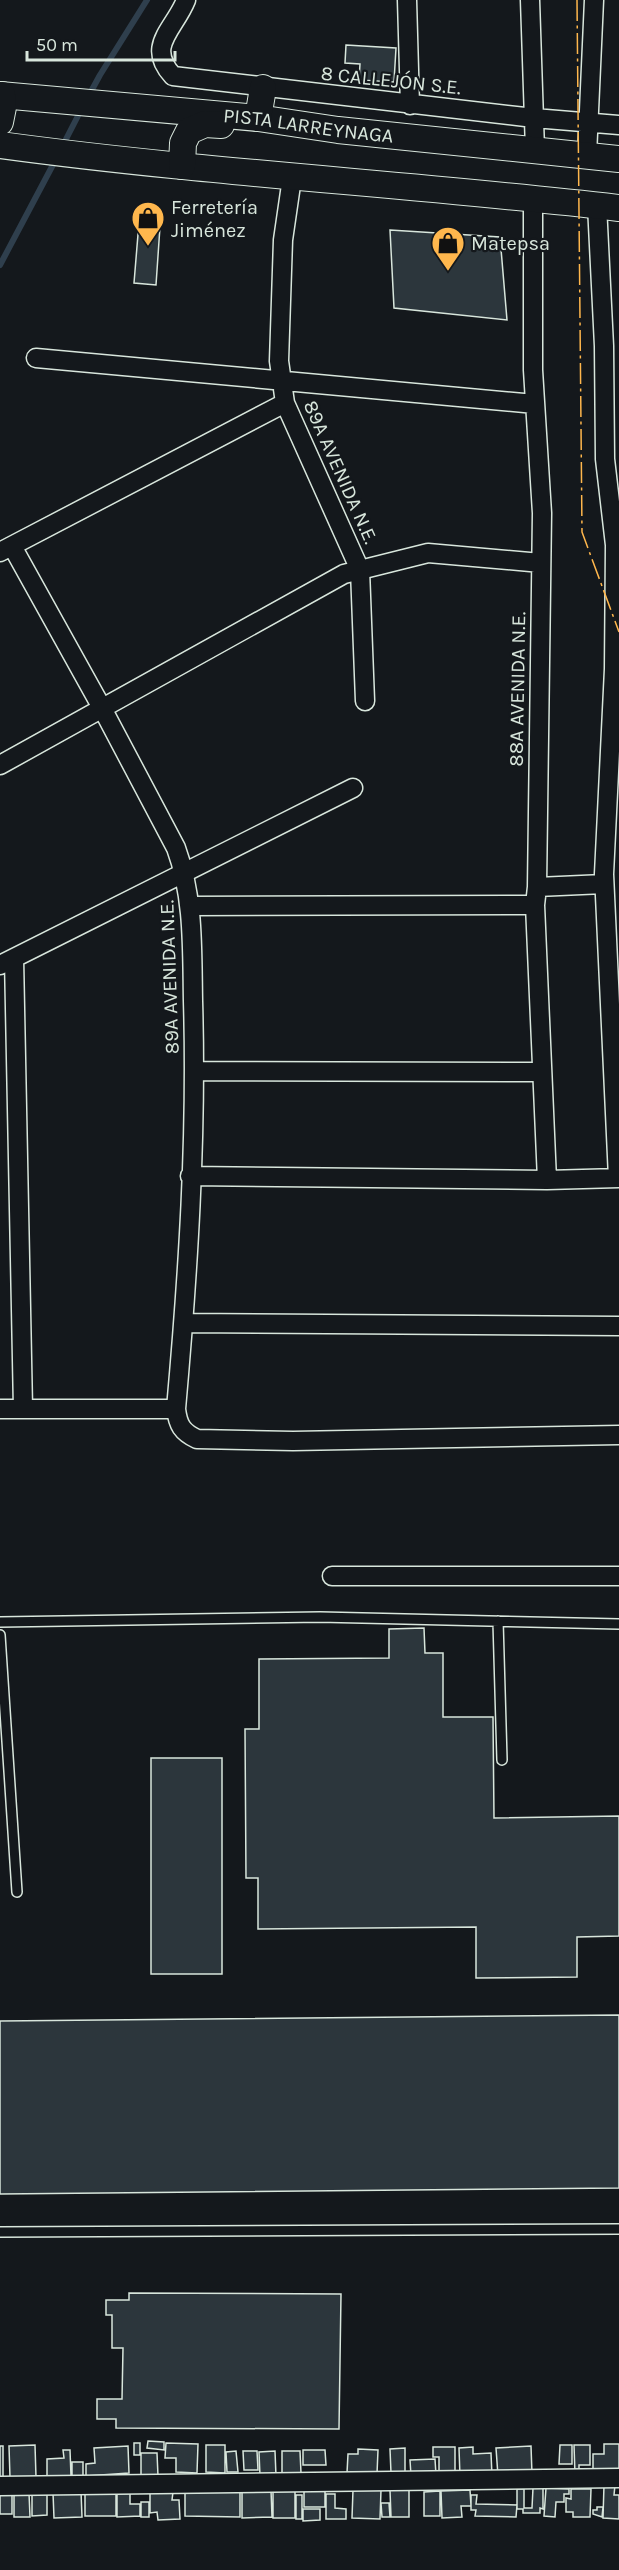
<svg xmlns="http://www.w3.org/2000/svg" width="619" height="2570" font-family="Karla,sans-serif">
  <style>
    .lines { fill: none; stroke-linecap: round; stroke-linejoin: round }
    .stream { stroke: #2f3f4d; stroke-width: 6 }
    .building { fill: #2c363c; stroke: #d8e6dc; stroke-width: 1.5 }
    .service-casing { stroke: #d8e6dc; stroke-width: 12 }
    .minor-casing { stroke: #d8e6dc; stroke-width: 21 }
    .secondary-casing { stroke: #d8e6dc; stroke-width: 28 }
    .service { stroke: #14181c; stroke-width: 9 }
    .minor { stroke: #14181c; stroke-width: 18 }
    .secondary { stroke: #14181c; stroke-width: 26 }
    .power { stroke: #ffb74d; stroke-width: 1.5; stroke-dasharray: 21 4.5 3 4.5; stroke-linecap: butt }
    .labels { text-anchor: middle; stroke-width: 4.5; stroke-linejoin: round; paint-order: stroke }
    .street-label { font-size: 20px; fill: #d8e6dc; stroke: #14181c }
    .poi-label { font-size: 20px; fill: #d8e6dc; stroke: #14181c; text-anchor: start }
  </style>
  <rect width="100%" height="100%" fill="#14181c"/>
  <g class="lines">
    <path class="stream" d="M88,97L100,75L147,0
      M62,147L82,108
      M0,265L56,159"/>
  </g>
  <path class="building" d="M346,45L396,48L394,82L359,80L360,64L345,63Z
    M140,210L161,212L156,285L134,283Z
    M390,230L500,237L507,320L394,308Z
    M424,1628L425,1653H443V1717H493L494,1818L619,1816V1936L577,1937V1977L476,1978V1927L258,1929V1878H246L245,1729H259V1659L389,1658V1629Z
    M151,1758H222V1974H151Z
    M619,2015V2188L0,2194V2021Z
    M129,2293L341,2294L339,2429L116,2428V2419H97V2399H122L123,2348H112V2315H106V2300H129Z
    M148,2441L164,2442V2450L147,2448Z
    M134,2443H140V2455H134Z
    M166,2443L198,2444L197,2473L176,2472V2458H165Z
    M604,2444H619V2472L593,2471V2454H604Z
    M35,2445L36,2477L10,2478L9,2446Z
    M206,2445H225V2473L206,2472Z
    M560,2445H572V2464H559Z
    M574,2445H590V2465H579V2475H575Z
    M0,2446H3V2478H0Z
    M128,2446L129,2473L86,2476V2464L95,2463L94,2448Z
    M531,2446L532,2474L498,2476L496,2448Z
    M433,2447H455V2476H439V2457H433Z
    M473,2447V2454L491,2453L492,2476L460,2477L459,2448Z
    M405,2448V2473H391L390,2449Z
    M358,2449L378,2450L377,2474L347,2473L348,2454H358Z
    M63,2450H70L71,2476L47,2477V2459L64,2458Z
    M303,2450H325L326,2465H303Z
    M236,2451L238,2472H227L226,2452Z
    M243,2451H257L258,2470H244Z
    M275,2451L276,2476H260L259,2452Z
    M282,2451H300L301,2473H282Z
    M141,2453H157L158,2476H141Z
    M435,2459L436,2475L411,2476L410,2460Z
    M72,2462H83V2476H72Z
    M604,2485H615L614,2495H619V2519L603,2518Z
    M150,2488L173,2492L172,2500H179L180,2519L158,2520L157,2512L150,2513Z
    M533,2488H543V2509L540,2508V2513H523V2509H517V2489H524V2508H532Z
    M546,2488L569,2489V2494H564V2502H556L555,2517L544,2516Z
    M185,2489L240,2490V2517L185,2516Z
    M304,2489H325V2507H304Z
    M571,2489H591L590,2517H573V2512H566V2498L571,2499Z
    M271,2490L272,2517L242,2518V2491Z
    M353,2490H381L380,2519L352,2518Z
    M390,2490H409V2517H391Z
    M470,2490L471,2506H461L462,2517L442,2518L441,2491Z
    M0,2491H12V2514H0Z
    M81,2491L82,2517L54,2518L53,2493Z
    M117,2491H130V2504H140V2516L117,2517Z
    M273,2491H295V2518H273Z
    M440,2491V2516H424V2492Z
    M85,2492H116V2516H85Z
    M14,2493H29L30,2517H14Z
    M32,2494H47V2515L32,2516Z
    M326,2494H335V2508L346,2509V2519H326Z
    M296,2495H302V2519H296Z
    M471,2495H477L476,2504L517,2505L516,2517L475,2516L476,2510H471Z
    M141,2502H149V2517H141Z
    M381,2503H389L390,2517H382Z
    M597,2507H603L602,2517L593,2514V2510H597Z
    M303,2509H320V2520L303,2521Z"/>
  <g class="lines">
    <g class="service-casing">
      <path id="service" d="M498,1621L502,1760
        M0,1622L320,1617L619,1624
        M0,1635L17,1892
        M0,2232L619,2229"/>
    </g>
    <g class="minor-casing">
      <path id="minor" d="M186,0C174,30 145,46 173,76L534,118L619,125
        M407,0L410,105
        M530,0L535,150
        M587,155L594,0
        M292,178L283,240L279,361L285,403L360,570L365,701
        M533,198V370L542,513L537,887L535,905L547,1180
        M597,205L604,346L605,459L615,545L614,669L604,874L618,1178
        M36,358L535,404
        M12,546L102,708L176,848C194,897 192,949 193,1001C197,1137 188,1274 176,1409C178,1425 182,1432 197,1439L293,1441L619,1435
        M0,552L285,403
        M0,765L344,574L428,553L541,563
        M537,887L604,884
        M190,906L535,905
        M14,958L23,1409
        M0,965L353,788
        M195,1071L542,1072
        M190,1176L547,1180L619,1178
        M184,1323L619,1326
        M0,1409H176
        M332,1576H619
        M0,2486L619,2478"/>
    </g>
    <g class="secondary-casing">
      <g id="secondary">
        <path id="s1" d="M0,95L258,118L338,130L619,159"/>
        <path d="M258,118L263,88"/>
        <path d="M0,122L3,107L2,95"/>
        <path d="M0,145C206,173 413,184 619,208"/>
        <path d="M182,166L183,143L189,131L205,124L221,125"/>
      </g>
    </g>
    <use href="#service" class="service"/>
    <use href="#minor" class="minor"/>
    <use href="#secondary" class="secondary"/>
    <path class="power" d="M577,0L582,532L619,632"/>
  </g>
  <defs>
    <g id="shop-pin" transform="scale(1.725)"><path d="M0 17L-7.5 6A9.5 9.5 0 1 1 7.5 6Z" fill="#ffb74d" stroke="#14181c"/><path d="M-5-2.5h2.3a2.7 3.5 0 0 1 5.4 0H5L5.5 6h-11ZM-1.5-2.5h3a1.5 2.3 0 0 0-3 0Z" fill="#111"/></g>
  </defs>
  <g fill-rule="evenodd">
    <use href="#shop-pin" x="148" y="218"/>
    <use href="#shop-pin" x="448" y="243"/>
  </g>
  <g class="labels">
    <g class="street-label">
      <text transform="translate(391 80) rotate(6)" y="7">8 CALLEJÓN S.E.</text>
      <text dy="7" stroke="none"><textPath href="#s1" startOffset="310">PISTA LARREYNAGA</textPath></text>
      <text transform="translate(341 472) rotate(66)" y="7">89A AVENIDA N.E.</text>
      <text transform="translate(517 689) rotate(-89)" y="7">88A AVENIDA N.E.</text>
      <text transform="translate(169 977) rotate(-92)" y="7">89A AVENIDA N.E.</text>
    </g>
    <g class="poi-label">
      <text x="171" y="214">Ferretería<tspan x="171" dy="23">Jiménez</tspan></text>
      <text x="471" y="250">Matepsa</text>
    </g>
  </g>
  <path d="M27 51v9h148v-9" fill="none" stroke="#d8e6dc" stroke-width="3"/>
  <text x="36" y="51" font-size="18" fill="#d8e6dc" stroke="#14181c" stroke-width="4.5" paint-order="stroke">50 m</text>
</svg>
